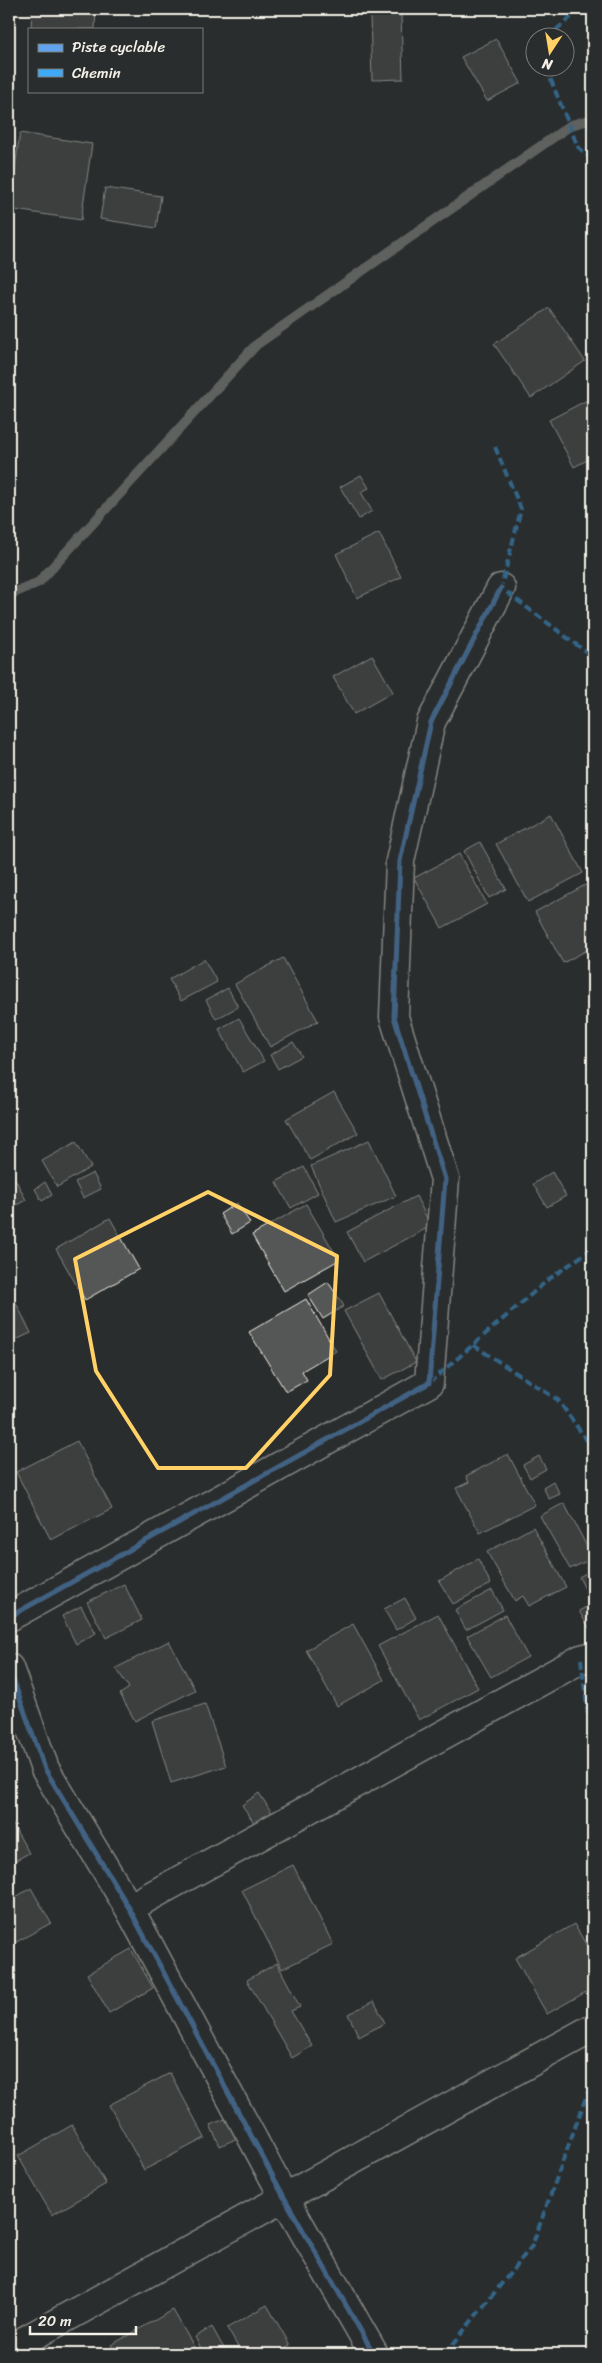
<svg xmlns="http://www.w3.org/2000/svg" width="602" height="2363" font-family="Sriracha,sans-serif">
  <style>
    .lines { fill: none; stroke-linecap: round; stroke-linejoin: round }
    .stream { stroke: #9f9f9a; stroke-width: 10 }
    .building { fill: #555756; stroke: #f4f1e8 }
    .minor-casing { stroke: #f4f1e8; stroke-width: 31 }
    .minor { stroke: #2a2d2e; stroke-width: 28 }
    .quiet { stroke: #3fa9f5; stroke-width: 4; stroke-dasharray: 8 4; stroke-linecap: butt }
    .cycleway-casing { stroke: #2a2d2e; stroke-width: 8 }
    .cycleway { stroke: #60a3ed; stroke-width: 5 }
    .marked { fill: none; stroke: #ffd166; stroke-width: 4; stroke-linejoin: round }
  </style>
  <rect width="100%" height="100%" fill="#2a2d2e"/>
  <filter id="ink" filterUnits="userSpaceOnUse"><feTurbulence type="fractalNoise" baseFrequency=".02" numOctaves="2"/><feDisplacementMap in="SourceGraphic" scale="10" xChannelSelector="R" yChannelSelector="G"/><feConvolveMatrix kernelMatrix="1 2 1 2 8 2 1 2 1" color-interpolation-filters="sRGB"/></filter>
  <g filter="url(#ink)">
    <g class="lines">
      <path class="stream" d="M9,595L39,582L256,345L571,125L593,119"/>
    </g>
    <path class="building" d="M32,9H96L95,29H31Z
      M401,15L403,79L372,80L370,16Z
      M496,39L521,83L487,101L461,57Z
      M20,133L92,144L81,220L9,209Z
      M105,188L161,196L156,228L100,219Z
      M549,308L585,361L531,398L494,344Z
      M593,397V457L574,467L549,420Z
      M361,475L369,488L361,492L372,511L359,519L340,487Z
      M379,533L401,577L357,598L336,554Z
      M372,655L393,692L354,714L333,677Z
      M551,814L583,873L528,902L496,844Z
      M480,842L506,889L489,898L464,851Z
      M459,854L487,904L442,928L414,878Z
      M591,882L593,886V947L563,963L535,912Z
      M283,958L318,1021L270,1047L235,984Z
      M204,959L217,982L181,1001L169,979Z
      M228,988L238,1007L216,1019L206,1000Z
      M239,1018L264,1061L243,1072L219,1029Z
      M293,1042L302,1056L278,1069L270,1055Z
      M334,1092L358,1133L310,1160L286,1119Z
      M369,1140L396,1196L336,1222L311,1166Z
      M76,1142L91,1167L57,1187L42,1161Z
      M9,1167L26,1200L9,1209Z
      M304,1167L318,1193L291,1208L276,1182Z
      M552,1172L566,1196L547,1207L533,1184Z
      M93,1173L101,1189L83,1198L75,1182Z
      M45,1182L52,1195L42,1201L35,1189Z
      M416,1196L431,1226L363,1262L347,1232Z
      M237,1203L250,1223L232,1234L220,1214Z
      M306,1204L339,1260L284,1291L252,1235Z
      M110,1218L139,1269L85,1300L56,1249Z
      M328,1282L344,1306L323,1319L308,1295Z
      M9,1289L31,1333L9,1343Z
      M379,1293L416,1362L382,1380L344,1311Z
      M306,1299L336,1351L302,1371L307,1380L286,1392L249,1332Z
      M77,1441L112,1509L51,1540L16,1472Z
      M508,1454L535,1505L480,1533L456,1488L469,1482L466,1476Z
      M539,1456L546,1469L530,1478L523,1465Z
      M553,1481L560,1494L549,1499L543,1487Z
      M564,1503L593,1558L570,1569L540,1516Z
      M533,1527L566,1587L529,1606L523,1596L515,1601L487,1552Z
      M478,1559L491,1584L453,1604L439,1581Z
      M593,1569V1588L586,1591L579,1577Z
      M124,1584L142,1620L106,1638L87,1602Z
      M492,1590L503,1610L466,1630L455,1610Z
      M405,1598L416,1618L396,1630L384,1609Z
      M593,1603V1626L589,1628L579,1611Z
      M81,1606L96,1633L76,1644L62,1616Z
      M438,1614L478,1688L419,1720L378,1646Z
      M505,1615L528,1657L491,1677L467,1636Z
      M353,1624L384,1680L337,1706L306,1650Z
      M169,1641L195,1690L135,1721L120,1694L129,1688L116,1668Z
      M205,1704L226,1766L171,1783L152,1721Z
      M259,1793L272,1813L255,1824L242,1805Z
      M9,1818L29,1853L9,1864Z
      M293,1865L333,1944L282,1969L242,1890Z
      M31,1888L51,1923L9,1946V1901Z
      M574,1924L593,1956V1988L547,2014L515,1958Z
      M131,1949L153,1988L109,2013L87,1974Z
      M277,1963L300,2007L291,2011L312,2046L292,2058L247,1980Z
      M374,2001L385,2023L359,2037L348,2014Z
      M170,2073L205,2138L144,2170L109,2105Z
      M233,2116L242,2136L220,2146L210,2125Z
      M72,2125L106,2184L52,2215L18,2156Z
      M267,2305L290,2345L275,2354H242L227,2328Z
      M173,2310L198,2354H116L111,2345Z
      M212,2327L227,2354H204L195,2337Z"/>
    <g class="lines">
      <g class="minor-casing">
        <path id="minor" d="M9,1617L429,1383L445,1179L394,1017L400,861L431,722L501,588
          M9,1668L45,1769L129,1908L285,2199L374,2354
          M129,1908L581,1659L593,1656
          M9,2349L593,2028"/>
      </g>
      <use href="#minor" class="minor"/>
      <path class="quiet" d="M547,38L580,9
        M546,68L578,147L593,160
        M495,447L521,509L501,588L593,657
        M473,1345L558,1400L593,1449
        M429,1383L549,1279L593,1248
        M581,1659L593,1757
        M445,2354L532,2246L593,2078"/>
      <g class="cycleway-casing">
        <path id="cycleway" d="M9,1617L429,1383L445,1179L394,1017L400,861L431,722L501,588
          M9,1668L45,1769L129,1908L285,2199L374,2354"/>
      </g>
      <use href="#cycleway" class="cycleway"/>
    </g>
  </g>
  <path d="M0 0H602V2363H0ZM208,1192L337,1256L330,1375L246,1468H158L96,1371L75,1259Z" fill="#2a2d2e" fill-opacity=".55" fill-rule="evenodd"/>
  <path class="marked" d="M208,1192L337,1256L330,1375L246,1468H158L96,1371L75,1259Z"/>
  <rect width="602" height="2363" fill="none" stroke="#2a2d2e" stroke-width="30"/>
  <rect x="15" y="15" width="572" height="2333" fill="none" stroke="#f4f1e8" stroke-width="2" filter="url(#ink)"/>
  <rect x="28" y="28" width="175" height="65" fill="#2a2d2e" stroke="#7b7b78"/>
  <rect x="38" y="44" width="25" height="8" fill="#60a3ed" stroke="#7b7b78"/>
  <text x="72" y="52" font-size="15" fill="#f4f1e8">Piste cyclable</text>
  <rect x="38" y="69" width="25" height="8" fill="#3fa9f5" stroke="#7b7b78"/>
  <text x="72" y="78" font-size="15" fill="#f4f1e8">Chemin</text>
  <g transform="translate(550 52) rotate(192)"><circle r="24" fill="#2a2d2e" stroke="#7b7b78"/>
  <path d="M0-4L9 19L0 12L-9 19Z" fill="#ffd166"/>
  <text y="-8" font-size="14" font-weight="bold" text-anchor="middle" fill="#f4f1e8">N</text>
  </g>
  <path d="M30 2326v8h106v-8" fill="none" stroke="#f4f1e8" stroke-width="2.5"/>
  <text x="38" y="2326" font-size="15" fill="#f4f1e8" stroke="#2a2d2e" stroke-width="4" paint-order="stroke">20 m</text>
</svg>
